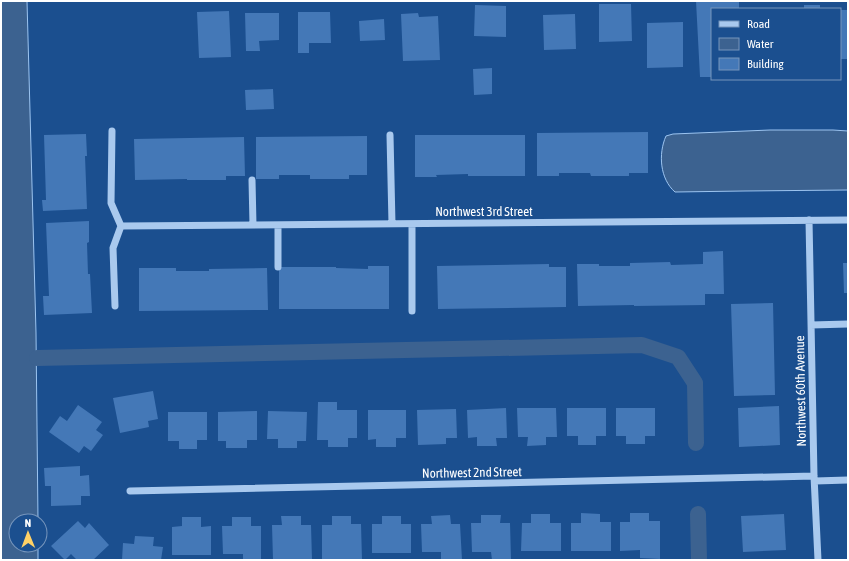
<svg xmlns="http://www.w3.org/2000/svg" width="849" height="561" font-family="'Asap Condensed',sans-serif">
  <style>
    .water { fill: #3c6290; stroke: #9cc4f0 }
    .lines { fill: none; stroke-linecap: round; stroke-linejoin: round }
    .canal { stroke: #3c6290; stroke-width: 16 }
    .building { fill: #4478b7 }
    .minor { stroke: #a9c9ee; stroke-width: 7 }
    .labels { text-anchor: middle; stroke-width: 3; stroke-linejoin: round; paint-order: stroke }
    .street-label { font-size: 13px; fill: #fff; stroke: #1b4f8f }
  </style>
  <rect width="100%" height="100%" fill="#1b4f8f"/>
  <path class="water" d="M1,1H27L36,333L38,521H16V545H38V560H1Z
    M770,130H833L848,131V190L744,191L675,192C660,179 658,154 666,136L673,134Z"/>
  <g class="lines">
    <path class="canal" d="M37,358L642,345L678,357L695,383L696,443
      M698,514L699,560"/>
  </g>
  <path class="building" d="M696,1H739V9H712V77H700Z
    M599,4H631L632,41L599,42Z
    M475,5L506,6V37L474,36Z
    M804,5H820V9H804Z
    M840,10H848V59H840Z
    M229,11L231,57L199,58L197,12Z
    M298,12H330L331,43H309V53H298Z
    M245,13H279V40L259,41L260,51H246Z
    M418,13L419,17L438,16L440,60L403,61L401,14Z
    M575,14L576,49L544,50L543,15Z
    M384,19L385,40L360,41L359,21Z
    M683,22V67L647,68V23Z
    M492,68V94L474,95L473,69Z
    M273,89L274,109L246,110L245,90Z
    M648,132V173H629V176H591L590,173H559V176H537V133Z
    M86,134L87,156H85L87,209L43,211L42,200H46L44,135Z
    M415,135H525V176H468V174L436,175L437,177H415Z
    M367,136V175H349V179H310V175H279V179H256V137Z
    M244,137L245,176H226V180H187V179L135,180L134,139Z
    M89,221V242L87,243L88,274H90L92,313L44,315L43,296H49L46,223Z
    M723,251L724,294H705V305L634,306V305L578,306L577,264H599V266H630V263L670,262L671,265L703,264V252Z
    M843,263H848V293H844Z
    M549,264V267H566V307L438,309L437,266Z
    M368,266H389V309H279V267H336V268L368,269Z
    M139,268H176V271H209V269L267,268L268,310L139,311Z
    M773,303L775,395L734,396L731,304Z
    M153,391L158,419L148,421L149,427L120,433L113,398Z
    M318,402H337V410H357V438H348V447H328V440H317Z
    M78,405L102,422L96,430L103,435L91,451L84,446L79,453L49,432L60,416L67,421Z
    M779,406L780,445L739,447L738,408Z
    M506,408L507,438H496L497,446H477V437L468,438L467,410Z
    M517,408H556L557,437H546V445L527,446L528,437H518Z
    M567,408H606V436H596V445H578V436H567Z
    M616,408H655V436H645V444H626V436H616Z
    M456,409L457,438H446V444L418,445L417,410Z
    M368,410H406V438H396V447H376V439L368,440Z
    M257,411V440H247V448H226V441H218V412Z
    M268,411L307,412L306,441H297V448H278V439H267Z
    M168,412H207V440H197V449H179V441H168Z
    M80,466V476L89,475L90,496H81V505L51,506V486H45L44,468Z
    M581,513L600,514V522H611V551H571V523H581Z
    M630,513H649V521H660V559L640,558V550L620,551V522H630Z
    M531,514H550V523H561V551H521L522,523H531Z
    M784,514L786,550L743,552L741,516Z
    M450,515L451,524H460L462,560H441V552H422L421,524H432L431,516Z
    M481,515H501L500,523H510L511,560H492L491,552H472L471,523H481Z
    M281,516H301V525H311L312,560H273L272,525H282Z
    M332,516H351V524H361L362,560H322V525H332Z
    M382,516H401V524H411V553H372V524H382Z
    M182,517H201V527L211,526V555H172V527L182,526Z
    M232,517H251V526H261V560H243V554H223L222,526H232Z
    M78,521L85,528L89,523L109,545L93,560H77L71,554L65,560L51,546Z
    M135,536L154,537L153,546L163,547L161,560H122L123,543L134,544Z"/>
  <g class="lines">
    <path class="minor" d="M112,131L111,203L121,226L113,248L115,306
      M390,135L392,224
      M252,180L253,225
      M809,220L814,476L818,560
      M278,225V267
      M121,226L848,220
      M412,311V224
      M811,325L848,324
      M815,481L848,480
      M130,491L814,476"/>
  </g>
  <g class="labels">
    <g class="street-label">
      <text x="484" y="216">Northwest 3rd Street</text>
      <text transform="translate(800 391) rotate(-91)" y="5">Northwest 60th Avenue</text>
      <text transform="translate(472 472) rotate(-1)" y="5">Northwest 2nd Street</text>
    </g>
  </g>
  <rect width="849" height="561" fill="none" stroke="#ffffff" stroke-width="4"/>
  <rect x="711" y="8" width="130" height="72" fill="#1b4f8f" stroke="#7695bc"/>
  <rect x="719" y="21" width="20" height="6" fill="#a9c9ee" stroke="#7695bc"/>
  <text x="747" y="28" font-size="12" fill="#ffffff">Road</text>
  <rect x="719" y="38" width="20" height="12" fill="#3c6290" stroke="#7695bc"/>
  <text x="747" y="48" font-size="12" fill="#ffffff">Water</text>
  <rect x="719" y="58" width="20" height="12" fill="#4478b7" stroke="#7695bc"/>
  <text x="747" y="68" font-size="12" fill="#ffffff">Building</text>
  <g transform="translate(28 533) rotate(359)"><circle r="19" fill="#1b4f8f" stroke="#7695bc"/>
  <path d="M0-3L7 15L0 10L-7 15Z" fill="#ffd166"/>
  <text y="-6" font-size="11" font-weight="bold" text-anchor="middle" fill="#ffffff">N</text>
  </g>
</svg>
